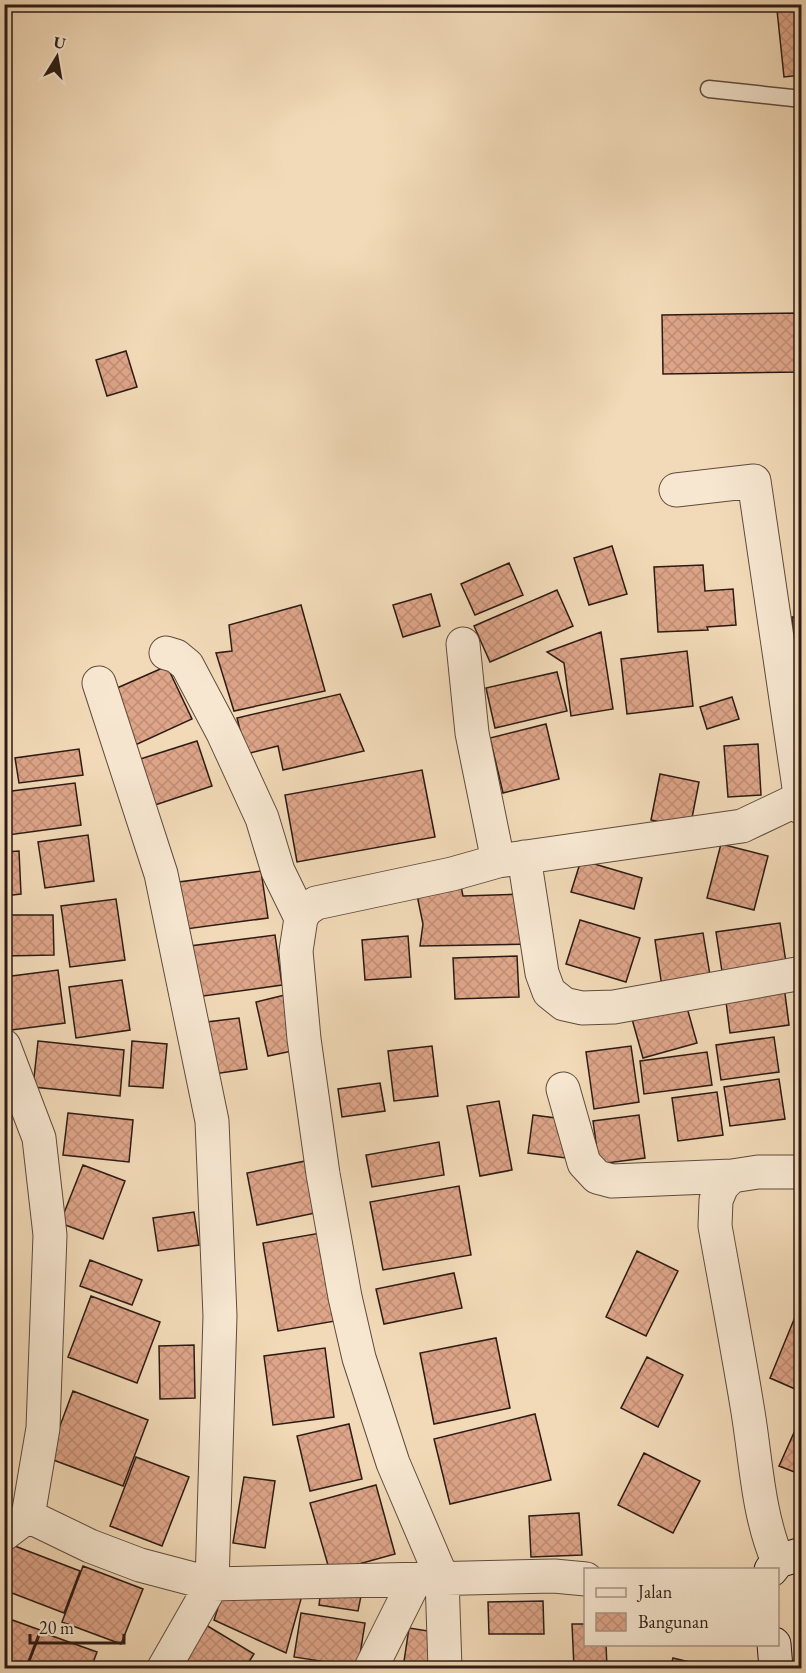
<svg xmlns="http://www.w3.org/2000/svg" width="806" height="1673" font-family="'EB Garamond',serif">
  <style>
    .building { fill: url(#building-cross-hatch); stroke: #2c1b14; stroke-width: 1.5 }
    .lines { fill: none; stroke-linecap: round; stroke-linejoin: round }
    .service-casing { stroke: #5e4b3d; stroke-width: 19 }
    .minor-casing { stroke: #5e4b3d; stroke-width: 35 }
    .secondary-casing { stroke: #2c1b14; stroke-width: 35 }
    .service { stroke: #f7e7d1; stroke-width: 16 }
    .minor { stroke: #f7e7d1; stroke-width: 33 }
    .secondary { stroke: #f7e7d1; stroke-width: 33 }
  </style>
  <defs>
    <pattern id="building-cross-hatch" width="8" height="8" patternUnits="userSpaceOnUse" patternTransform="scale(1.5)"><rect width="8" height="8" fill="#dea589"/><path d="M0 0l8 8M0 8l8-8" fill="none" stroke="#bf8d75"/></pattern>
  </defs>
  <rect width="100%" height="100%" fill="#f2dab8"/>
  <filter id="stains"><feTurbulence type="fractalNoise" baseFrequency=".00333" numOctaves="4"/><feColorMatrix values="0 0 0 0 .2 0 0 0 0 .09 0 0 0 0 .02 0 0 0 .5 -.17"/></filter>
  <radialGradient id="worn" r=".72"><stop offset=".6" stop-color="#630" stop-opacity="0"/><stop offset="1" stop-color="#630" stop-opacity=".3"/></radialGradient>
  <path class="building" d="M802,7V75L784,77L777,10Z
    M802,313V372L663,374L662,315Z
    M126,351L137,387L107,396L96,360Z
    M798,532H802V580H798Z
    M612,546L627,594L589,605L574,558Z
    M509,563L523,595L475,615L461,584Z
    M703,565L705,591L733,589L736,625L707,627L708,630L658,632L654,567Z
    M557,590L573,626L490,662L474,626Z
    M431,594L440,626L403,637L393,605Z
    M301,605L325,691L234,711L216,653L232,651L229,625Z
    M792,617H802V752L799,753Z
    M601,632L613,709L571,716L564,663L547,652Z
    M687,651L693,706L627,714L621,659Z
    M167,666L192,719L133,746L108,692Z
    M557,672L567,711L495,728L486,688Z
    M340,694L364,751L283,770L278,746L246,754L237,718Z
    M732,697L739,719L707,729L700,707Z
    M546,724L559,779L503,793L490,738Z
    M197,741L212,786L149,807L134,761Z
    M758,744L761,795L728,797L724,746Z
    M79,749L83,775L19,783L15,758Z
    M422,770L435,837L297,862L285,795Z
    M660,774L699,782L690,828L651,820Z
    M75,783L81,825L8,835L4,810V792Z
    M88,835L94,881L45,888L38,842Z
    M721,844L768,856L754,910L707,898Z
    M19,851L21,894L4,896V852Z
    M581,860L642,878L634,909L571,892Z
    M261,871L268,918L186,929L179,882Z
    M461,886L463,896L522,894L533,944L420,946L423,924L417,895Z
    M116,899L125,960L70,967L61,906Z
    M4,915H53L54,955L4,956Z
    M580,920L640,938L626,982L566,964Z
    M780,923L787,969L723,978L716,932Z
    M703,933L711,981L662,987L655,940Z
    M275,935L282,985L189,998L182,947Z
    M408,936L411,977L365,980L362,940Z
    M517,956L519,997L455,999L453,958Z
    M58,970L65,1023L4,1031V977Z
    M122,980L130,1030L76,1038L69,987Z
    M784,986L789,1025L730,1033L725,994Z
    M285,995L297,1050L268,1056L256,1002Z
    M684,997L697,1043L643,1058L630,1012Z
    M239,1018L247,1069L214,1074L207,1022Z
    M774,1037L779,1072L721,1080L716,1045Z
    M38,1041L124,1050L120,1096L33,1087Z
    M132,1041L167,1044L163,1088L129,1086Z
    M432,1046L438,1096L394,1101L388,1051Z
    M631,1046L639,1102L594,1109L586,1052Z
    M707,1052L712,1085L644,1094L640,1061Z
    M779,1079L785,1119L730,1126L724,1087Z
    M380,1083L385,1111L342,1117L338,1089Z
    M717,1092L723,1135L678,1141L672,1098Z
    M499,1101L512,1170L480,1176L467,1106Z
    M68,1113L133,1120L129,1162L63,1155Z
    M533,1115L571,1120L566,1158L528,1153Z
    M639,1115L645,1158L599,1164L593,1121Z
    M439,1142L444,1175L372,1187L366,1155Z
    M315,1159L325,1211L257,1225L247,1173Z
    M83,1165L125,1181L103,1239L60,1223Z
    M459,1186L471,1255L383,1270L370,1202Z
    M194,1212L199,1245L158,1251L153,1218Z
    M326,1232L341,1320L278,1331L263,1243Z
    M637,1251L678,1271L646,1336L606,1317Z
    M90,1260L142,1280L132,1305L80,1286Z
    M454,1273L462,1308L384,1324L376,1289Z
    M91,1296L160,1322L137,1383L68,1357Z
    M802,1300V1392L770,1378Z
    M496,1338L510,1408L434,1424L420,1353Z
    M194,1345L195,1398L160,1399L159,1346Z
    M325,1348L334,1417L273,1425L264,1356Z
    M647,1357L683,1375L658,1427L621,1408Z
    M73,1391L148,1420L123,1486L48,1458Z
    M535,1414L551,1480L450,1504L434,1439Z
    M801,1417H802V1475L779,1466Z
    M349,1424L362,1479L310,1491L297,1436Z
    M644,1453L700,1481L673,1533L618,1505Z
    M136,1457L189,1477L162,1546L110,1526Z
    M244,1477L275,1481L265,1548L233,1543Z
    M376,1485L395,1554L330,1572L310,1503Z
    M579,1513L582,1555L531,1557L529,1516Z
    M7,1543L80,1571L64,1613L4,1590V1550Z
    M83,1566L143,1589L121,1644L62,1622Z
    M225,1586L271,1589L301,1599L286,1653L214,1620Z
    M321,1590L361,1596L358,1611L319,1605Z
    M543,1601L544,1634H489L488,1602Z
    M301,1613L365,1623L358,1667L294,1657Z
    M4,1617L40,1630L26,1667L4,1659Z
    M196,1619L254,1654L245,1668H175Z
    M572,1624H586V1644H606L607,1668H574Z
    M409,1628L441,1633L435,1668H403Z
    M41,1632L97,1652L91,1668H27Z
    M673,1658L714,1668H670Z"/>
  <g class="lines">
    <g class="service-casing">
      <path id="service" d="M709,89L802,99"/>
    </g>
    <g class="minor-casing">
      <path id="minor" d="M676,490L754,481L802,808
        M463,644L472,733L498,861
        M166,653L176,656L187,665L223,733L262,818L278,871L301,918
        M99,683L161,874L212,1121L220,1316L212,1584L164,1668
        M524,857L542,973L549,992L564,1004L582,1008L614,1007L802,973
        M4,1046L39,1138L50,1235L43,1428L28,1516L4,1534
        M563,1089L584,1163L597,1177L612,1181L732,1176
        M28,1516L90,1546L140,1565L212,1584L554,1576L586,1579
        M778,1561C758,1515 756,1461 748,1412C738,1350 726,1288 715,1226L716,1200L722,1186L732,1176L758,1172H802
        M371,1668L415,1580
        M445,1668L442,1578L393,1463L359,1358L345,1297L323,1174L304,1039L296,951L301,918L306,910L316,903L452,874L498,861L742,826L801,798"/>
    </g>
    <g class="secondary-casing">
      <path id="secondary" d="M771,1570L778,1561L802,1554
        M774,1644L776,1668"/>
    </g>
    <use href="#service" class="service"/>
    <use href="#minor" class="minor"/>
    <use href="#secondary" class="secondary"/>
  </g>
  <rect width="806" height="1673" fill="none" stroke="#f2dab8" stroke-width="24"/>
  <rect x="6" y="6" width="794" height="1661" fill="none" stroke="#2c1b14" stroke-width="3"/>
  <rect x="12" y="12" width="782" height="1649" fill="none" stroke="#2c1b14" stroke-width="1.5"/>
  <rect x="584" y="1568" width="195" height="78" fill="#f7e7d1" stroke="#a69585" stroke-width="1.5"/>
  <rect x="596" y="1588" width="30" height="9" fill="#f7e7d1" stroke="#a69585" stroke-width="1.5"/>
  <text x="638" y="1598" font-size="18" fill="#2c1b14">Jalan</text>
  <rect x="596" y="1613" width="30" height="18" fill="url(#building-cross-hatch)" stroke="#a69585" stroke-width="1.5"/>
  <text x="638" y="1628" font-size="18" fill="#2c1b14">Bangunan</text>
  <g transform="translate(57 57) rotate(11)" stroke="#f7e7d1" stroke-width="4.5" paint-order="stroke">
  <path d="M0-4.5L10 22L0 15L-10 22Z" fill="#2c1b14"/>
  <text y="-9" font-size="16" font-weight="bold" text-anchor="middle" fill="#2c1b14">U</text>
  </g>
  <path d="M30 1634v9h94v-9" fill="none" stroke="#2c1b14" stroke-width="3"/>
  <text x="39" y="1634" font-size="18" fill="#2c1b14" stroke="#f7e7d1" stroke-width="4.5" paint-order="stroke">20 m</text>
  <rect width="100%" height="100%" filter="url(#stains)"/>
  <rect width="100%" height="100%" fill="url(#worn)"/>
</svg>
